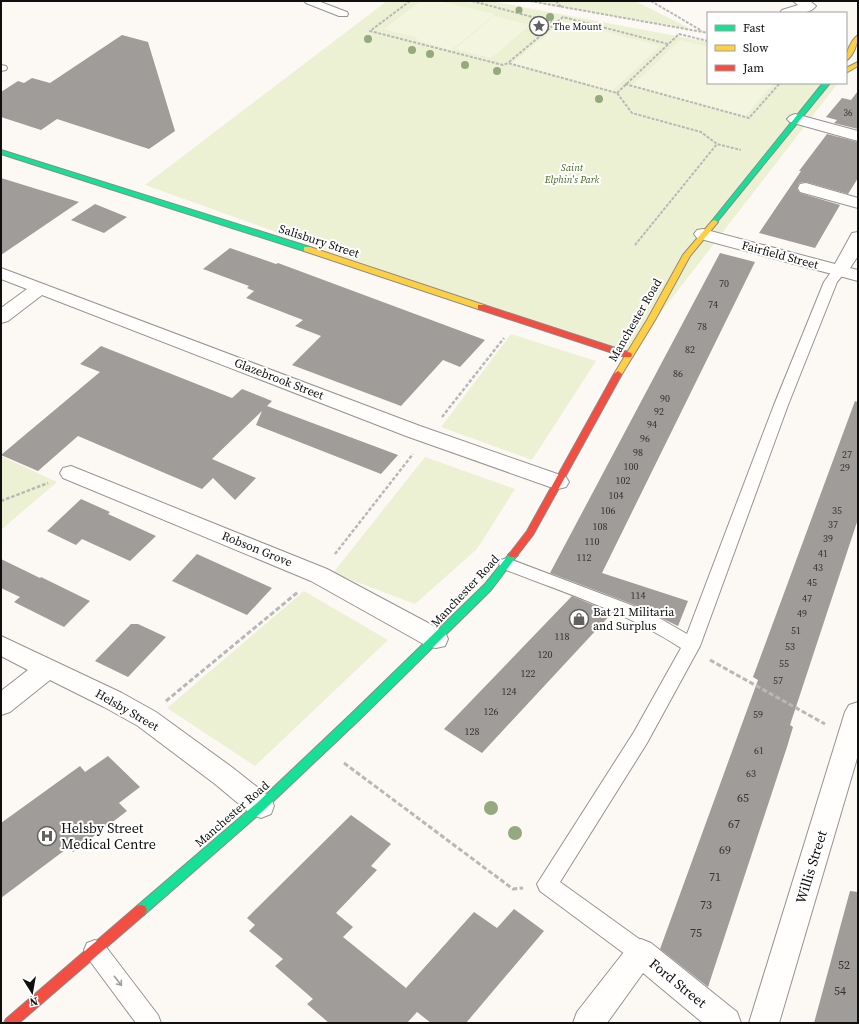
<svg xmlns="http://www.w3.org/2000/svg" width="859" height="1024" font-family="'Source Serif 4',serif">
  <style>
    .green { fill: #ecf1d4 }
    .pitch { fill: #f4f5de }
    .building { fill: #a09c99 }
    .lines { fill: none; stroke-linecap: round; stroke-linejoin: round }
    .lane-casing { stroke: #969492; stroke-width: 2 }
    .street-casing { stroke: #969492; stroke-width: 2 }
    .fast-casing { stroke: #8c8b89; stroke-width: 2 }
    .slow-casing { stroke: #8c8b89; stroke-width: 2 }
    .jam-casing { stroke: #8c8b89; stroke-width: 2 }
    .path-far2 { stroke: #b9b8b8; stroke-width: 2; stroke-dasharray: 3 1.5; stroke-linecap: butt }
    .path-far1 { stroke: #b9b8b8; stroke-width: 2.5; stroke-dasharray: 3.5 2; stroke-linecap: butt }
    .path { stroke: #b9b8b8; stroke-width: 3; stroke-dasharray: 5 2.5; stroke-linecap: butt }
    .lane { fill: #fffefd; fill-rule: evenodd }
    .street { fill: #fffefd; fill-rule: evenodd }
    .fast { fill: #16e098; fill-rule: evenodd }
    .slow { fill: #ffcf43; fill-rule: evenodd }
    .jam { fill: #f24e42; fill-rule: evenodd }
    .tree { fill: #95a97e }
    .oneway { stroke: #9f9e9e }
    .labels { text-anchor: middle; stroke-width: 4; stroke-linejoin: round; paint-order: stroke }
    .far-number-label { font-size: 9px; fill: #333232 }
    .far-poi-label { font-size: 10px; fill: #0f0f0f; stroke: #fff; text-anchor: start }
    .far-park-label { font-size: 10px; font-style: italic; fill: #40691d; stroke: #fff }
    .number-label { font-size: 10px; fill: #333232 }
    .street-label { font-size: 12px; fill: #0f0f0f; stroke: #fff }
    .poi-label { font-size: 12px; fill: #0f0f0f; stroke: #fff; text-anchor: start }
    .near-number-label { font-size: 12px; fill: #333232 }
    .near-poi-label { font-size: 14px; fill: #0f0f0f; stroke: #fff; text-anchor: start }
    .near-street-label { font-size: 14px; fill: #0f0f0f; stroke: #fff }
  </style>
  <rect width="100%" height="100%" fill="#fcf8f4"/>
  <path class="green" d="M387,1H491L708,42V83H838L628,355L519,319L145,185Z
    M525,1H635L693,30Z
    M511,334L596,361L532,460L441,427Z
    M1,456L57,482L1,530Z
    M425,457L515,489L477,549L415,604L333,573Z
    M304,591L388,640L255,766L167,708Z"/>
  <path class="pitch" d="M421,1H438L495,14L451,50L416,40L418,38L384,29Z
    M494,16L530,25L491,58L455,49Z
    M563,21L660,46L612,91L512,63Z
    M680,40L708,47V83H774L744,117L632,86Z"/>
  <path class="building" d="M122,35L148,42L175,131L149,149L57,119L41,130L1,117V92L18,81L24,83L32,78L50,83Z
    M858,91V129L834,123L837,120L826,117L842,98L851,100Z
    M827,134L858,142V178L848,194L806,182L799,183L797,189L800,193L840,205L815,248L759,233L801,171H799Z
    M1,178L79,202L1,255Z
    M95,204L127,217L104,233L71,220Z
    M230,248L276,264L278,263L485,340L460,367L443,360L401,406L292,365L321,336L295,326L303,320L246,298L254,291L247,288L249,286L203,269Z
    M720,253L755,262L602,573L688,601L678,626L632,604L550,573Z
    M101,346L232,398L242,389L272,401L267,406L398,455L381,474L256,425L262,411L212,459L256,478L235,500L213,478L202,489L78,436L38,471L1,455L100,372L80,364Z
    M855,401L858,402V519L790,725L793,727L787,747L708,987L660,949L758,680L753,677Z
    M81,499L110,512L108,514L156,536L130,561L82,539L76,545L47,531Z
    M197,554L272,588L247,615L172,581Z
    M1,559L40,578L41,577L90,601L64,627L14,602L20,597L1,588Z
    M572,596L612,613L482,753L444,729Z
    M131,624H138L166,637L128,677L95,661Z
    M108,756L140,787L119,803L127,811L73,852L69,847L1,898V823L80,766L85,772Z
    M351,815L391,844L371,866L377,870L336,913L353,927L343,937L406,988L474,912L497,928L514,909L544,931L466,1023H431L417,1012L407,1023H329L307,1004L313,999L275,966L283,959L249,931L255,925L247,918Z
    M850,891L858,892V1023H814Z"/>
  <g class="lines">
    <g class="lane-casing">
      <path id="lane" d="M304,1H318L347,12L348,14L347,16H339L306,3Z
        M1,65L6,66L7,68L6,70L1,71Z
        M839,267L844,268L846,271L837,282L788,405L700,646L647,743L560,882L649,946L652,953L649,960L641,963L633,960L540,891L537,884L634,732L681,648C626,612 563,592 501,568L499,564L501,560L507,558L631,605L654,615L687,634L774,405L824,282L834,268Z
        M95,940L103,943L158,1015L161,1023H136L87,957L84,950L87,943Z"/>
    </g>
    <g class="street-casing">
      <path id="street" d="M793,1H810L816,6C809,16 790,13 780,13L782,10L798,5Z
        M795,114L858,131V141L790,122L787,119L790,116Z
        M806,183L858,198V208L800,192L798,188L800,184Z
        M703,229L835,264L852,233L858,232V256L850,268L858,270V281L697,238L694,234L697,230Z
        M1,268L420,426L566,477L569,482L566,487L558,489L550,487L406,436L42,295L8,321L1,323V308L27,289L1,279Z
        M71,466L327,569L445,632L448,639L445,646L436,648L427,646L311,581L63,478L60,473L63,468Z
        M1,636L122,693L156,712L233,768L271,798L274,806L271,814L261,818L251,814L215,784L138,726L104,707L50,680L10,712L1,715V691L28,670L1,656Z
        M858,702V755L779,1023H749L845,712L849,705Z
        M641,939L651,943L737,1012L741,1023H703L643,973L607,1023H573L577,1012L631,943Z"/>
    </g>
    <g class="fast-casing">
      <path id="fast" d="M823,83H830L716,223H712V221Z
        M1,150L310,247L311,249L307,251H304L1,154Z
        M513,552L516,553L518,555L516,557L491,590L359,720L265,809L145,914L141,915L137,914L135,910L137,906L257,803L351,714L485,584L510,553Z"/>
    </g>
    <g class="slow-casing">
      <path id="slow" d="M858,35C858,44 853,56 846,61C846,52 851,40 858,35Z
        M858,62V66L846,73V68Z
        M714,220L718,222L690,256L655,320L622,374L618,377L615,376L614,374L647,320L683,255L712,221Z
        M304,247H310L484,305L485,307L481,309H478L304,251Z"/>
    </g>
    <g class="jam-casing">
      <path id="jam" d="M478,305H484L631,353L632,355L631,357H625L478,309Z
        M618,371L622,374L533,535L516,557H510L508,555L510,553L527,531L614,374Z
        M141,905L145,906L147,910L145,914L19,1023H4L6,1019L137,906Z"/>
    </g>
    <path class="path-far2" d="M410,1L370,31L503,65L508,63L617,93L632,113L701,132L717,144L741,150
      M472,1L555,23
      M530,1L708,33
      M556,1L561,7
      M651,1L702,31
      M509,62L563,17L668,44
      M625,84L749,118L780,83
      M617,93L679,34L708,41
      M635,245L717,144"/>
    <path class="path-far1" d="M442,417L504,338
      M1,501L48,483
      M335,554L413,454"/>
    <path class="path" d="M710,660L825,724
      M166,701L298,592
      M344,763L513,889L523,888"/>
    <use href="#lane" class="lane"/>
    <use href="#street" class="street"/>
    <use href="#fast" class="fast"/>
    <use href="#slow" class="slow"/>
    <use href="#jam" class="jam"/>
  </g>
  <g class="tree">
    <circle cx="519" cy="10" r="3.5"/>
    <circle cx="550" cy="17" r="4"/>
    <circle cx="368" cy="39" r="4"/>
    <circle cx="412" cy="50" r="4"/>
    <circle cx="430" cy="54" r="4"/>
    <circle cx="465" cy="65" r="4"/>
    <circle cx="497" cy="71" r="4"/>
    <circle cx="599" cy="99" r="4"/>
    <circle cx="491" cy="808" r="7"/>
    <circle cx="515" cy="833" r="7"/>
  </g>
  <defs><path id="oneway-shaft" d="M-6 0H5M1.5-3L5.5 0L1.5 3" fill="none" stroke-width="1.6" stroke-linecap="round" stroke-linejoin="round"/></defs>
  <use class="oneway" href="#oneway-shaft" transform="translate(118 981) rotate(52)"/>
  <defs>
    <g id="sight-ring" transform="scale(1)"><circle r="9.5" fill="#fff" stroke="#62615f" stroke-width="1.5"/><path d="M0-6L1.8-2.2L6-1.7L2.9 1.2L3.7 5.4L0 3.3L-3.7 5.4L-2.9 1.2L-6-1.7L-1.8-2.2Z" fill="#62615f"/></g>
    <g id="shop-ring" transform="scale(1)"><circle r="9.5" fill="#fff" stroke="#62615f" stroke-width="1.5"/><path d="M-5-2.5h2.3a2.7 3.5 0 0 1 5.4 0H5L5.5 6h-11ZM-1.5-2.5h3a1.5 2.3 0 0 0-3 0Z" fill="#62615f"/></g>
    <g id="hospital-ring" transform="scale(1)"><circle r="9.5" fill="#fff" stroke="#62615f" stroke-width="1.5"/><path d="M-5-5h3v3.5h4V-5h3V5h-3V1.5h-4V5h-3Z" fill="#62615f"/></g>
  </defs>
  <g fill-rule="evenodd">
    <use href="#sight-ring" x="539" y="26"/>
    <use href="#shop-ring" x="579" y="619"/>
    <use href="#hospital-ring" x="47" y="836"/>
  </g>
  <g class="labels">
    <g class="far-number-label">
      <text x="848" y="116">36</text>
    </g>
    <g class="far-poi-label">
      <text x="553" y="30">The Mount</text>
    </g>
    <g class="far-park-label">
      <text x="572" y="171">Saint<tspan x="572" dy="12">Elphin's Park</tspan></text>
    </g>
    <g class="number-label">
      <text x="724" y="287">70</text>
      <text x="713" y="308">74</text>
      <text x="702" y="330">78</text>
      <text x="690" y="353">82</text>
      <text x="678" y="377">86</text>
      <text x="665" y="402">90</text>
      <text x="659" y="415">92</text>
      <text x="652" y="428">94</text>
      <text x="645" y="442">96</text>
      <text x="638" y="456">98</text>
      <text x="847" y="458">27</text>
      <text x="631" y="470">100</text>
      <text x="845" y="471">29</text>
      <text x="623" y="484">102</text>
      <text x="616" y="499">104</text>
      <text x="608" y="514">106</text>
      <text x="837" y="514">35</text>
      <text x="833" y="528">37</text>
      <text x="600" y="530">108</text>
      <text x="828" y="542">39</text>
      <text x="592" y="545">110</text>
      <text x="823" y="557">41</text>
      <text x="584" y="561">112</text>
      <text x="818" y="571">43</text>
      <text x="812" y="586">45</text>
      <text x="638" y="599">114</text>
      <text x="807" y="602">47</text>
      <text x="802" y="617">49</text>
      <text x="796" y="634">51</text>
      <text x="562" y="640">118</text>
      <text x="790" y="650">53</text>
      <text x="545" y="658">120</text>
      <text x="784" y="667">55</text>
      <text x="528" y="677">122</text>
      <text x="778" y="684">57</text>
      <text x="509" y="695">124</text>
      <text x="491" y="715">126</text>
      <text x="758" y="718">59</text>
      <text x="472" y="735">128</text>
      <text x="759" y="754">61</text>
      <text x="751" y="777">63</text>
    </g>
    <g class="street-label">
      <text transform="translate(319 241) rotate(18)" y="4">Salisbury Street</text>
      <text transform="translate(780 255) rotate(15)" y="4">Fairfield Street</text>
      <text transform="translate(635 320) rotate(-60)" y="4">Manchester Road</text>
      <text transform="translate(279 379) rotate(21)" y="4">Glazebrook Street</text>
      <text transform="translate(257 549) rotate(22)" y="4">Robson Grove</text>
      <text transform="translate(465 591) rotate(-47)" y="4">Manchester Road</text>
      <text transform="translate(127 710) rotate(30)" y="4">Helsby Street</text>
      <text transform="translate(232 814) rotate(-41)" y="4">Manchester Road</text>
    </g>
    <g class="poi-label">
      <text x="593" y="616">Bat 21 Militaria<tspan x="593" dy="14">and Surplus</tspan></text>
    </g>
    <g class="near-number-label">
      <text x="743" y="802">65</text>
      <text x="734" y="828">67</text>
      <text x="725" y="854">69</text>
      <text x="715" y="881">71</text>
      <text x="706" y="909">73</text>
      <text x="696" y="937">75</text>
      <text x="844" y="969">52</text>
      <text x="840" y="995">54</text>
    </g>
    <g class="near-poi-label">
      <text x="61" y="833">Helsby Street<tspan x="61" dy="16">Medical Centre</tspan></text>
    </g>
    <g class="near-street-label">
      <text transform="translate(811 867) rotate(-73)" y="5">Willis Street</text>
      <text transform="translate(678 983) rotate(39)" y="5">Ford Street</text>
    </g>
  </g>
  <rect width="859" height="1024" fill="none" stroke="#0f0f0f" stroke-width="4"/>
  <rect x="707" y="12" width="140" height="72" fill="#ffffff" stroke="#9f9f9f"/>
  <rect x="715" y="25" width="20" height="6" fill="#16e098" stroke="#9f9f9f"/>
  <text x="743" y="32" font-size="12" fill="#0f0f0f">Fast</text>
  <rect x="715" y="45" width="20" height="6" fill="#ffcf43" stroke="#9f9f9f"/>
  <text x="743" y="52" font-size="12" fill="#0f0f0f">Slow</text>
  <rect x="715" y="65" width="20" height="6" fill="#f24e42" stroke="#9f9f9f"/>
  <text x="743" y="72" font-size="12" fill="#0f0f0f">Jam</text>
  <g transform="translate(32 992) rotate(169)" stroke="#ffffff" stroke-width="3" paint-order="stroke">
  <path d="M0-3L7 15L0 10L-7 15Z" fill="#0f0f0f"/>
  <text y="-6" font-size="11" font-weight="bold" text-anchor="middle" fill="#0f0f0f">N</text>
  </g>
</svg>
